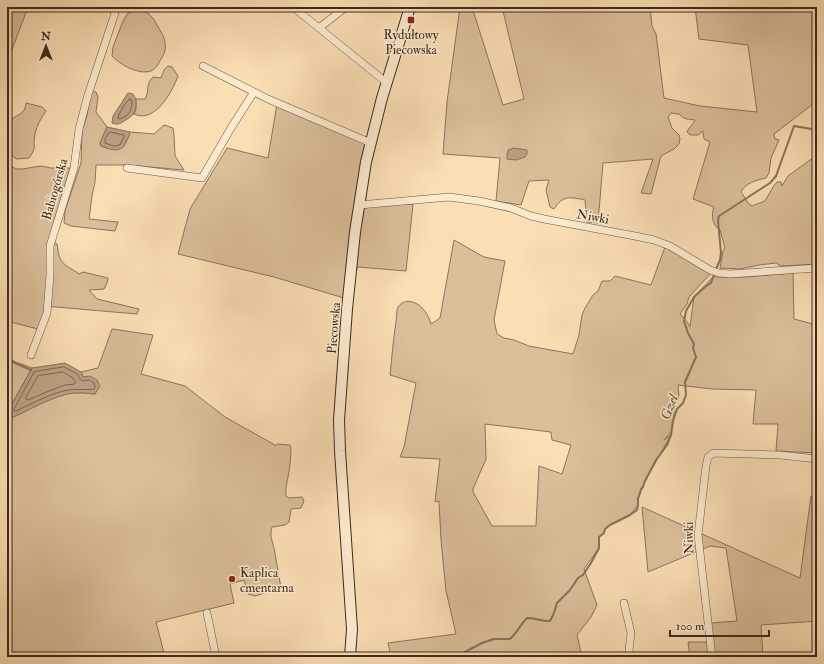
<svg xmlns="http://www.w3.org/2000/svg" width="824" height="664" font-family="'IM FELL Double Pica',serif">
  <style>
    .green { fill: #dabf9b; stroke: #8c745e; fill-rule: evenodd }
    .water { fill: #baa182; stroke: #88715b }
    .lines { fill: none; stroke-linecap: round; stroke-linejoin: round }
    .shore { stroke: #7c6652; stroke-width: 1 }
    .stream { stroke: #88715b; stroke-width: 2 }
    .street-casing { stroke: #6c5746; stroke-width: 8 }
    .secondary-casing { stroke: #3d2a21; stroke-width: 12 }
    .street { stroke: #fceace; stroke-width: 7 }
    .secondary { stroke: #fceace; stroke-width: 10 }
    .poi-dot { fill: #8f2418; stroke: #fceace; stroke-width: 1.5 }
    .labels { text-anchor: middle; stroke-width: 3; stroke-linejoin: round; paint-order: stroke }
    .poi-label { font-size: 13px; fill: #3d2a21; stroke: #fceace }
    .street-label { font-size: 13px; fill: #3d2a21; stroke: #fceace }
    .water-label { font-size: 14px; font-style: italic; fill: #624e3e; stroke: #fceace }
  </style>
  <rect width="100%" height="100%" fill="#fadeb4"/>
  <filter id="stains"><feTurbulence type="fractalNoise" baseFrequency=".005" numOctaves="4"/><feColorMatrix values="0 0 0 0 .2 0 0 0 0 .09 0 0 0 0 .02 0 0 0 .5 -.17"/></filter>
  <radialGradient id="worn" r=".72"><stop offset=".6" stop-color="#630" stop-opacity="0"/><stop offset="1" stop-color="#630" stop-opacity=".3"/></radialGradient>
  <path class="green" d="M7,7H28L7,63Z
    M460,7H472L503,105L524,99L502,7H650L652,26L656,34L664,98L700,106L757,112L748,45L699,39L695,7H817V101L774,134L775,139L779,140L771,158L769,173L766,178C757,180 745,183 741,192L748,203L752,206L765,201L773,187L777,182H781L782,186L788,176L817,155V264L781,266L776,263L759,265L740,269L720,268L723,251L725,248L720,230C712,225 711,215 714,207L693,199L710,142L704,139L703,131L698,135H690L687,132C689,127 693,125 695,120C688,119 685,120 679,114L671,113L668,117L672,128L679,135L680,139L679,144L674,149L661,156L651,194L641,193L653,159L603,163L598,223L587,222L585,200C570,197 563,195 554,209L550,207L546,190L549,180L529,181L521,205L496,201L500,158L443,154L447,102Z
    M139,10C149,12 152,16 157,25C160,30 164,36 165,42C166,49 165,53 161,59C159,63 156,69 151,71C138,75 121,65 112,56L113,47L123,21L127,14L133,11Z
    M168,66L172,67L178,76C172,92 155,124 134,114L136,110V99H145C150,91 145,85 153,77L161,78L164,70Z
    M91,91L96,92L98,97L96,112L107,127L100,143L101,146L107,148L124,146L129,136L130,132L154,134L164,125L173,128L174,135L175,156L184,170L128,165H96L95,182L92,196L89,219L118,222L115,231L71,226L64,223L65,211L81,163L82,131L87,115Z
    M26,103L42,107L46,111C41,118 37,125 35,134C32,146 38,146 29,158L17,159L7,153C7,145 5,127 10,121C17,113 25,116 26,103Z
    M277,104L371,143L365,205L413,204L406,271L358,267L344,298L274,277L178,254L190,209L227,148L268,158Z
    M10,165L16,169H22L41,166L51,168H70L49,240L57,244C58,249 58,254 60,258C63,266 73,269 79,274L83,272L108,278L107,283L104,289L89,290L97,299L139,309L137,314L44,306V313L38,329L7,321V168Z
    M454,240L484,257L505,261L494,320L497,334L504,338L514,340L529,346L573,354L579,335L582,315L585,308L593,295L598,291L602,281H610L615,276L651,285L665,247L710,274L689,297L687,304L680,314L688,323L690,327L694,297L713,277H746L793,273L794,319L817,325V453L776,451L778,424H753L756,390L712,389L678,385L679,396L674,408V418L671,432L664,440L671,435L645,481L638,499V505L630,515L610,525L605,529L604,533L599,537V548L584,569L597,605L591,617L577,635L582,657H391L388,643L456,634L446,591L441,540L439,501L435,502L440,459L400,457L404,447L416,383L390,375C392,357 393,340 396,322C397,318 396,311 398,307C402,301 409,300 415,303C423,306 429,316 431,324L440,318ZM485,424L551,432L552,440L571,445L562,474L539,466L536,526H492L473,492V489L486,459Z
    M112,329L153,335L141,374L185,386L225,417L275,445V446L277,444L290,445L291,447C291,457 290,467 288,477C287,484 285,488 286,496L289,498L302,497L304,501L301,508L291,509L289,522L285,525L272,527L271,530V537L274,548L281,588L255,596L248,594L244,580L230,584L234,603L156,622L165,657H7V419H9C28,410 47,399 67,394C76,392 86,393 95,394L83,377L81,372L98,368Z
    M7,353L13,361L32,368L7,413Z
    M811,496L817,497V621L761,625L763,657H690L688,642H708L711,623L737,621L726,548L710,546L648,572L642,507L800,578Z"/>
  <path class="water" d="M128,93L133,94C135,97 136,99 136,103C136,113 133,116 124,121C120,124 117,125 112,123L113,116Z
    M107,127L130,132C129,136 128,138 126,141C125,144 125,145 123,147C117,153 107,148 101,146L100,143Z
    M514,148L527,150V154L525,157L516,160L507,159V156L508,150Z
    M65,363L81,372L83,377L90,376L97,380L100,386L95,394C86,393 76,392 67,394C47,399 28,411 9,419H7V413L32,368Z"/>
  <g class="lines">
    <path class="shore" d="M130,99L132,101C132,111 129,116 119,119L118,116C122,110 124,103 130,99Z
      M110,132L124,135V137L120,145L114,146L105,143V139Z
      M64,367L77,374L81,380L84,381L89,380L94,383L95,386C95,387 95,388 94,389C93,390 73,389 69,390C53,392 31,404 16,411H14V409L34,372Z
      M63,372L73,378L75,382V384L65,385L49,391L28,400L26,399V397L38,376Z"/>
    <path class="stream" d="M716,269L720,260L721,253L718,221L719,216L770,183L776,176L794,126L817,130
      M7,356L15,363L31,370
      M461,657L465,652L482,643L494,639H510C517,633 520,625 527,618C534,618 542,621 550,621L554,613L557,603L570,590L578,578L583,575L591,563L599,548V537L604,533L605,529L610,525L630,515L637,510L638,505V499L641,489L643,487L645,481L656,460L667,445L671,435L673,421L677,409L683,403L686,395L685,382L696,357L693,348L694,344L688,333L684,321L686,311L694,297L705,287L711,283L714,274"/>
    <g class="street-casing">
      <path id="street" d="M293,7L387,83
        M319,28L346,7
        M203,66L268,99L371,143
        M127,168L202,178L231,128L254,92
        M359,205L449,197L479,201L511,208L531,216L544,219L635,236L654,240L670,246L710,270L719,273L730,274L817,268
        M31,355L47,313L50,275V246L74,168L79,129L88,95L117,7
        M624,603L631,633L629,650L631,657
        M207,613L216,657
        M712,657L698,535L706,466L708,457L713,453L780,455L817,459"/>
    </g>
    <g class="secondary-casing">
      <path id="secondary" d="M350,657L352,629L340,451L339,420L347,309L355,232L366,162L382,98L410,7"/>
    </g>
    <use href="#street" class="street"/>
    <use href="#secondary" class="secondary"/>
  </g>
  <g class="poi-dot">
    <rect x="407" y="16" width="8" height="8" rx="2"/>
    <circle cx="232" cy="579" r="4"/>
  </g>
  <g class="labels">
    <g class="poi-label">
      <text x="411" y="39">Rydułtowy<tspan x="411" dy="15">Piecowska</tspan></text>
      <text x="240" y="577" text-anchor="start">Kaplica<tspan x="240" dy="15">cmentarna</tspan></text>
    </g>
    <g class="street-label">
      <text transform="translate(54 189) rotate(-74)" y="5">Babiogórska</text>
      <text transform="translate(593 216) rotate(10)" y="5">Niwki</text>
      <text transform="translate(333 328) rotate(-85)" y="5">Piecowska</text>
      <text transform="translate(688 538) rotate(-91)" y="5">Niwki</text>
    </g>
    <g class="water-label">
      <text transform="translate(669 407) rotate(-69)" y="5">Gzel</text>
    </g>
  </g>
  <rect width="824" height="664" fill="none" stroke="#fadeb4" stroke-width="24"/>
  <rect x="8" y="8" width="808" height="648" fill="none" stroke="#3d2a21" stroke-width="2"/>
  <rect x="12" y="12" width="800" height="640" fill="none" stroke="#3d2a21"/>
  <g transform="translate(46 46)" stroke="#fceace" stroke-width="3" paint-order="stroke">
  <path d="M0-3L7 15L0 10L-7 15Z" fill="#3d2a21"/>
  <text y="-6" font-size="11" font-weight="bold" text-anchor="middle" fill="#3d2a21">N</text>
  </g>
  <path d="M670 630v6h99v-6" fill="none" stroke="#3d2a21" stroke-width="2"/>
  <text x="676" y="630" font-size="12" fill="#3d2a21" stroke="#fceace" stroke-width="3" paint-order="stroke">100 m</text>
  <rect width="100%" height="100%" filter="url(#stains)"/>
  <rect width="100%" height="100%" fill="url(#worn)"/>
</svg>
